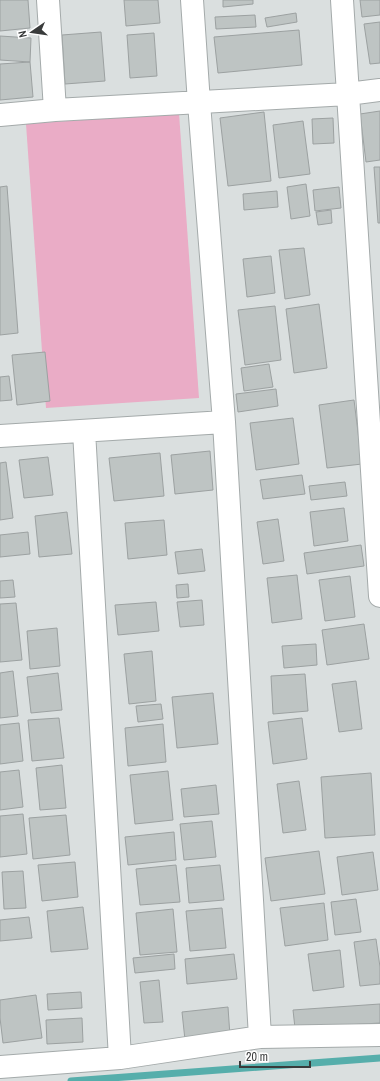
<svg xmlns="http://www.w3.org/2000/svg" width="380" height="1081" font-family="'Archivo Narrow',sans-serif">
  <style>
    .green { fill: #eaacc6 }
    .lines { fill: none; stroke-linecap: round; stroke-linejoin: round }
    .stream { stroke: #56aeab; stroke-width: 7 }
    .building { fill: #bec4c3; stroke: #9ca1a1 }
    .minor-casing { stroke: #a4aaaa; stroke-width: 24 }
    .minor { stroke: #fff; stroke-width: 22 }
  </style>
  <rect width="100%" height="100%" fill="#dadfdf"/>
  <path class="green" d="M179,113L199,398L46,408L26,124Z"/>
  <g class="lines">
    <path class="stream" d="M71,1081L380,1058"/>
  </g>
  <path class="building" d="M0,0H28L30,28L0,31Z
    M124,0H158L160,23L126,26Z
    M223,0H253V4L223,7Z
    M360,0H380V15L362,17Z
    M296,13L297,22L267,27L265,18Z
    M255,15L256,27L216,29L215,17Z
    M380,22V63L370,64L364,24Z
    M299,30L302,65L218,73L214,37Z
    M101,32L105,81L65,84L62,35Z
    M154,33L157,76L130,78L127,35Z
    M0,36L31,38L30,62L0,60Z
    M30,62L33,97L0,100V64Z
    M380,111V160L366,162L360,114Z
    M264,112L271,181L228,186L220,118Z
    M333,118L334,143L313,144L312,119Z
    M303,121L310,174L279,178L273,125Z
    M374,167H380V223H378Z
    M306,184L310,216L291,219L287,187Z
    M7,186L18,333L0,335V187Z
    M339,187L341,208L315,211L313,190Z
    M277,191L278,207L244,210L243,194Z
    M331,210L332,223L318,225L316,212Z
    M304,248L310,295L285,299L279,250Z
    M271,256L275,293L247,297L243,259Z
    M319,304L327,368L294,373L286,309Z
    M275,306L281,360L245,365L238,310Z
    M45,352L50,401L17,405L12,355Z
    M269,364L273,387L244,391L241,368Z
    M9,376L12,400L0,401V377Z
    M276,389L278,406L238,412L236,394Z
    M354,400L362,464L327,468L319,405Z
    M293,418L299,464L256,470L250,423Z
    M210,451L213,490L175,494L171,455Z
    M160,453L164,496L114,501L109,458Z
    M48,457L53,495L24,498L19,460Z
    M6,462L13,518L0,520V463Z
    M302,475L305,494L263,499L260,480Z
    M345,482L347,496L311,500L309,486Z
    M344,508L348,541L314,546L310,512Z
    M67,512L72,554L39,557L35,516Z
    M278,519L284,561L263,564L257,522Z
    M164,520L167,555L128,559L125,523Z
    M28,532L30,554L0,557V535Z
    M361,545L364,566L307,574L304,553Z
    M202,549L205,571L178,574L175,552Z
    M297,575L302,619L272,623L267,578Z
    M350,576L355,617L325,621L319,580Z
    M13,580L15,597L0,598V581Z
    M188,584L189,597L177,598L176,585Z
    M202,600L204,625L180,627L177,602Z
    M156,602L159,631L118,635L115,605Z
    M16,603L22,660L0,662V604Z
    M364,624L369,659L327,665L322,630Z
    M57,628L60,666L30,669L27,631Z
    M316,644L317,665L284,668L282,646Z
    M152,651L156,701L129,704L124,654Z
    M13,671L18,716L0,718V673Z
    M58,673L62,710L31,713L27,677Z
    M305,674L308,711L273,714L271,676Z
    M356,681L362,729L339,732L332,684Z
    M213,693L218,744L177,748L172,697Z
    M161,704L163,719L138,722L136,706Z
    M59,718L64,758L32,761L28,720Z
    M302,718L307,759L273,764L268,722Z
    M19,723L23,761L0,764V725Z
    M163,724L166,762L128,766L125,728Z
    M62,765L66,808L40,810L36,768Z
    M19,770L23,807L0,810V772Z
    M168,771L173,820L135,824L130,775Z
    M371,773L375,835L325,838L321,777Z
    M299,781L306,830L283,833L277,784Z
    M216,785L219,814L184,817L181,789Z
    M23,814L27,854L0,857V816Z
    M66,815L70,855L33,859L29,818Z
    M212,821L216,857L184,860L180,824Z
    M174,832L176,860L128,865L125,837Z
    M319,851L325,894L271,901L265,858Z
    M373,852L378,890L342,895L337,857Z
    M75,862L78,897L42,901L38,865Z
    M176,865L180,902L140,905L136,869Z
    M220,865L224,900L189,903L186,868Z
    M23,871L26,908L4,909L2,872Z
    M356,899L361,932L335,935L331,902Z
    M324,903L328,940L285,946L280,908Z
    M83,907L88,949L51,952L47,911Z
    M222,908L226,948L190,951L186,911Z
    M173,909L177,952L140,955L136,913Z
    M29,917L32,938L0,941V920Z
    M376,939L380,967V984L360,986L354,942Z
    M340,950L344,987L313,991L308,954Z
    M174,954L175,969L135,973L133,958Z
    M234,954L237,979L187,984L185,959Z
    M159,980L163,1022L144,1023L140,982Z
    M81,992L82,1008L48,1010L47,994Z
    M36,995L42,1038L3,1043L0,1018V1000Z
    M380,1004V1023L295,1028L293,1010Z
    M228,1007L230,1036L185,1040L182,1012Z
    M82,1018L83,1042L47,1044L46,1020Z"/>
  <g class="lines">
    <g class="minor-casing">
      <path id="minor" d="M48,0L55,110
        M192,0L199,103L224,422L260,1037
        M342,0L380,596
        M0,115L55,110L348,94L380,90
        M84,431L120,1058
        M0,436L224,422
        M0,1067L120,1058L260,1037L380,1035"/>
    </g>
    <use href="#minor" class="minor"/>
  </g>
  <g transform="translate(32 32) rotate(257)" stroke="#ffffff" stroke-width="3" paint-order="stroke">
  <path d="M0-3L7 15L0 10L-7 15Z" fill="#393b3b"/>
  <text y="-6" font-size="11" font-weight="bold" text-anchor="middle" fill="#393b3b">N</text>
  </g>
  <path d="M240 1061v6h70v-6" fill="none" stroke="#393b3b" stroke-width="2"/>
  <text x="246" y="1061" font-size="12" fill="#393b3b" stroke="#ffffff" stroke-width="3" paint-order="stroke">20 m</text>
</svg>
